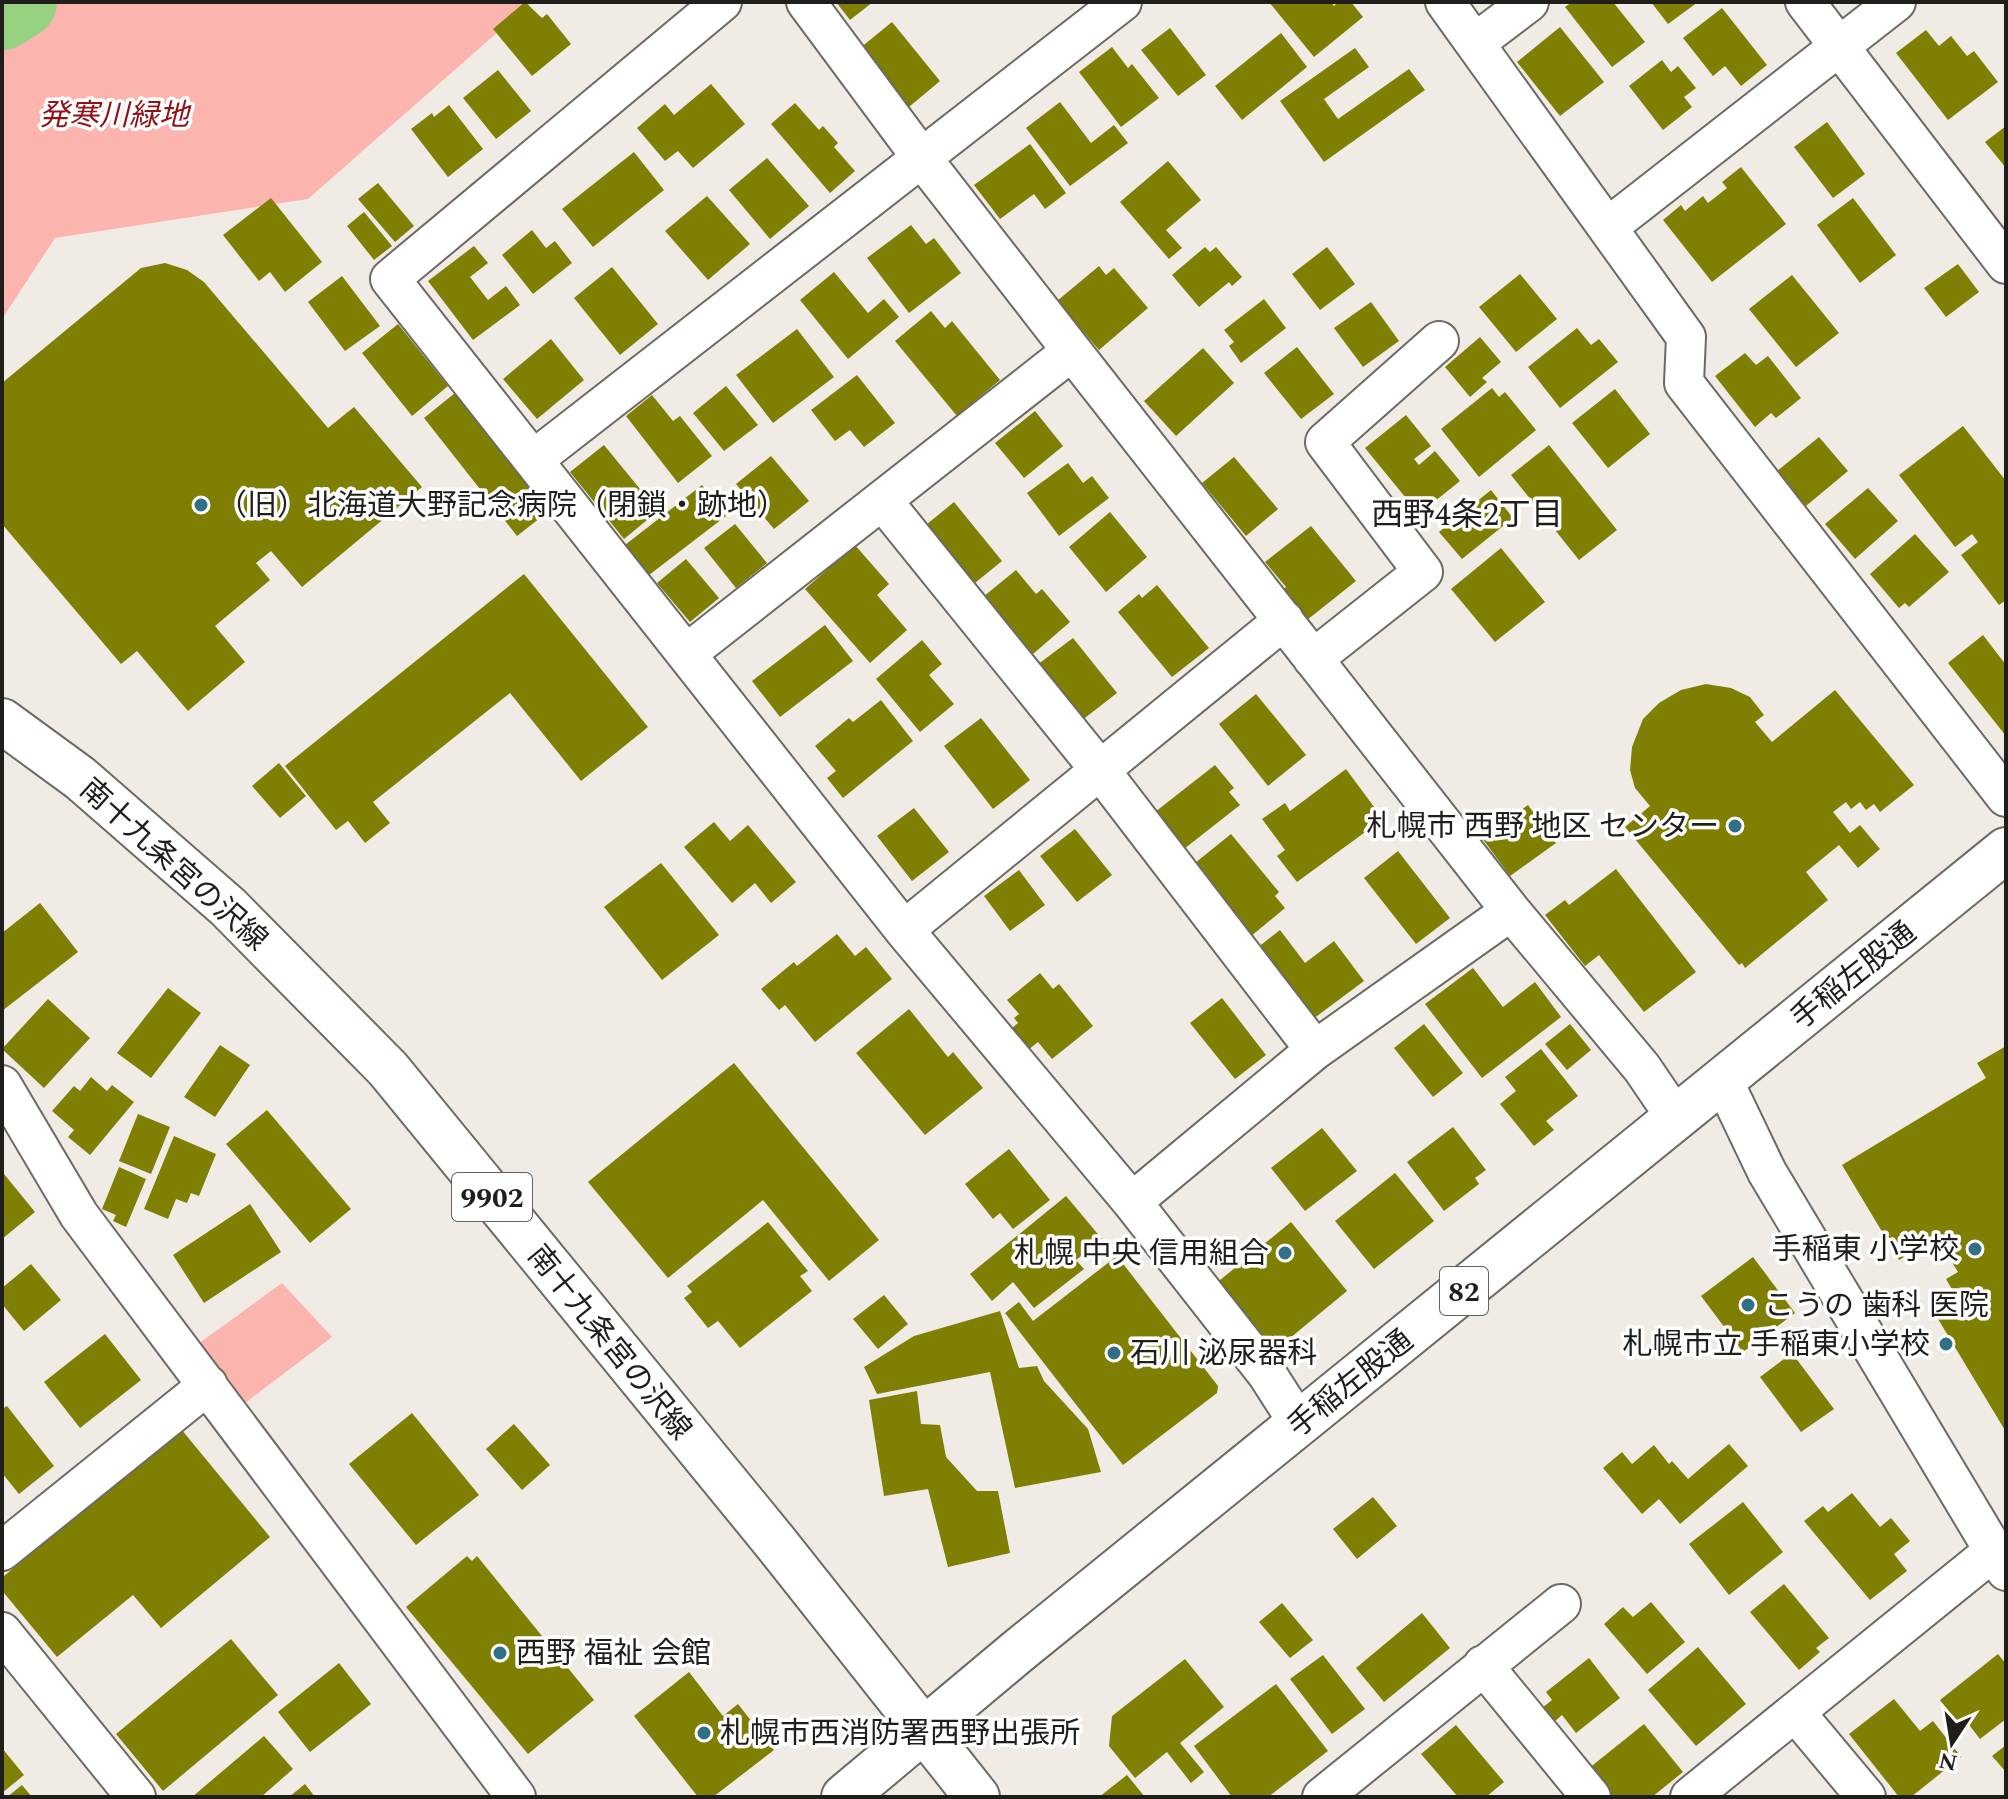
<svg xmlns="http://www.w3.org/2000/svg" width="2008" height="1799" font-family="Spectral,'Noto Sans JP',serif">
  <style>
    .green { fill: #fbb5ae }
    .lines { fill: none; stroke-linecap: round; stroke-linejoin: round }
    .river { stroke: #96d281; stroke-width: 74 }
    .building { fill: #7f7f04 }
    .minor-casing { stroke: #6d6a63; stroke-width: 42 }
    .primary-casing { stroke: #6d6a63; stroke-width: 48 }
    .minor { stroke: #fff; stroke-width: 38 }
    .primary { stroke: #fff; stroke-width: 44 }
    .poi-dot { fill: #307084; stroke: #fff; stroke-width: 3 }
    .labels { text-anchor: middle; stroke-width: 7; stroke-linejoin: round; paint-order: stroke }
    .shield { fill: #fff; stroke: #62625f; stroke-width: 2 }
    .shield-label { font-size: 28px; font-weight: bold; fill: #1f1e1b }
    .park-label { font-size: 30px; font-style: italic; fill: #8d1318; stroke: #fff }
    .poi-label { font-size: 30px; fill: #1f1e1b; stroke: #fff; text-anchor: start }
    .street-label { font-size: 30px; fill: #1f1e1b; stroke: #fff }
    .neighbourhood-label { font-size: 32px; fill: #1f1e1b; stroke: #fff }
  </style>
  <rect width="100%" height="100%" fill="#f0ece5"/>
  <path class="green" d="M2,2H532L308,199L55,238L2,319Z
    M282,1283L332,1337L245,1403L198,1344Z"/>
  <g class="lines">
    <path class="river" d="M2,13L20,2"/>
  </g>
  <path class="building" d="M525,2L542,18L547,14L571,44L532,76L493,29Z
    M836,2H873L850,20Z
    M1269,2H1331L1334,6L1338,2H1351L1363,17L1314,57Z
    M1572,2H1613L1645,42L1612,67L1565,7Z
    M1651,2H1698L1668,24Z
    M1722,8L1767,65L1741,86L1725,66L1713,76L1683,38Z
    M892,22L940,81L903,112L854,53Z
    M1560,27L1604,82L1560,116L1517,62Z
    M1170,28L1206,75L1178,96L1141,50Z
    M1926,30L1939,46L1951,36L1967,56L1974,51L1998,82L1948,120L1896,53Z
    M1281,33L1307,67L1242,120L1215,86Z
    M1112,47L1128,68L1132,64L1159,98L1121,127L1079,72Z
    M1355,48L1369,67L1324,99L1338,119L1409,69L1425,90L1324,162L1280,101Z
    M1662,60L1671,72L1678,66L1696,88L1684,97L1692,107L1663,130L1629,86Z
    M498,70L531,111L496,139L463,98Z
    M711,84L745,124L693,168L678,151L665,161L637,128L665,104L674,115Z
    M1060,102L1091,143L1114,125L1128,143L1070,186L1026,128Z
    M795,103L819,130L823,126L838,143L834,147L855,171L830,193L771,124Z
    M449,105L483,149L448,177L411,129L432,113L434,117Z
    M1827,122L1865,174L1833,198L1794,147Z
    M2006,126V168L1985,142Z
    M1030,144L1066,193L1045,209L1034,194L1000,219L974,185Z
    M634,152L664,190L593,247L562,209Z
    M767,158L809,206L770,239L729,190Z
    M1168,161L1201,200L1166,230L1182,248L1169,259L1120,202Z
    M1741,167L1786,224L1712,282L1663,220L1681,205L1685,211L1703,196L1708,203L1727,188L1722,182Z
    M378,183L414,226L395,242L358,199Z
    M707,196L750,244L708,280L665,231Z
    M271,198L322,262L285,292L270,272L259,281L223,235Z
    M1853,198L1896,255L1860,283L1817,225Z
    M364,212L392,246L374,260L347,226Z
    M911,225L926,244L934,238L961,273L909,313L867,258Z
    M532,230L546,248L555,241L572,263L533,294L502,255Z
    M474,246L488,263L470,277L488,300L506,286L520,305L473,340L428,281Z
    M1205,247L1210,252L1216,247L1242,277L1232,286L1229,282L1199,307L1172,275Z
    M1327,247L1355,284L1320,310L1292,274Z
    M165,263L187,270L204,282L328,428L354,407L422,487L302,587L271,551L256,563L270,580L215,626L245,662L188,711L137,651L121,664L2,524V383L141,268Z
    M1958,264L1979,292L1946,317L1924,288Z
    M1099,266L1106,275L1114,268L1148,308L1099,350L1057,301Z
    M612,267L658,324L620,355L574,298Z
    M834,272L868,313L884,299L899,317L848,359L800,300Z
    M1520,274L1557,319L1516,352L1479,307Z
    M1792,275L1839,333L1796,367L1749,309Z
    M342,276L380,326L345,351L308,302Z
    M1264,299L1286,328L1241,363L1229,346L1234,342L1224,330Z
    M1371,302L1399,341L1363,367L1334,328Z
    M931,311L945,328L952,321L1000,380L957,416L895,341Z
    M398,324L448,386L412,416L362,353Z
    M1577,328L1591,345L1599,339L1618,362L1560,408L1528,367Z
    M797,329L834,377L773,423L736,375Z
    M1480,337L1501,362L1482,378L1487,382L1470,397L1445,367Z
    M551,339L584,380L537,419L503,379Z
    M1297,347L1334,394L1301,419L1264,373Z
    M1203,348L1234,383L1176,436L1144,401Z
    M1745,353L1756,365L1768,356L1801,398L1776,418L1771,413L1755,427L1715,376Z
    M857,375L895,423L864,447L850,430L835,441L811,410Z
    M726,386L758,425L724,451L693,413Z
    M1492,388L1499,397L1505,392L1536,430L1479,477L1441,429Z
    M1615,389L1650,434L1608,468L1572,423Z
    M455,393L549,511L517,536L424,418Z
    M652,395L673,421L680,416L712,456L678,483L626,416Z
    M1035,411L1063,446L1024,478L995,443Z
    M1406,415L1431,446L1414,459L1419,465L1435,451L1460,481L1419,514L1365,448Z
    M1963,426L2006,481V600L1999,605L1961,555L1978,542L1972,534L1955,547L1899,475Z
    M1819,437L1848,471L1806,506L1777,471Z
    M604,445L658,511L624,539L570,472Z
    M1549,445L1617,530L1579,560L1511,475Z
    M771,456L809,501L774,529L736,484Z
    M1234,457L1278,509L1246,536L1202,483Z
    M1068,463L1083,483L1092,476L1109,498L1059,536L1027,493Z
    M702,485L726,516L649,575L625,545Z
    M1868,488L1898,521L1855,559L1825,524Z
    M1491,490L1513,518L1462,559L1439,532Z
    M954,502L1002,561L970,587L921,529Z
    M1110,512L1147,557L1106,592L1069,547Z
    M735,524L767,563L736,588L704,548Z
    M1311,526L1356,581L1302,624L1278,594L1286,587L1265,562Z
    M1915,534L1949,572L1909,607L1905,603L1899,608L1870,574Z
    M855,545L889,584L877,595L907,630L870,663L805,589Z
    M1501,548L1545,602L1495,642L1451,589Z
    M686,559L719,598L690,622L657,583Z
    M1016,570L1036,594L1042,589L1070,622L1033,654L983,597Z
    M524,574L648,727L581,781L510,693L373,802L390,823L365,843L348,821L336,830L285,766Z
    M1157,585L1209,648L1172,677L1118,612L1139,594L1142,598Z
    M825,625L853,661L780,717L752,681Z
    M1983,635L2006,665V736L1948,663Z
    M1073,638L1117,693L1081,721L1037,665Z
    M922,640L942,664L929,675L954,704L920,732L876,679Z
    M1706,684L1731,688L1750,697L1764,715L1755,722L1772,742L1835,690L1914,785L1880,812L1874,804L1866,810L1860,802L1851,809L1846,802L1833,812L1850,833L1860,825L1880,849L1858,868L1839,845L1806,872L1828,900L1745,968L1742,963L1739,965L1625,827L1650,806L1635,788L1630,770L1632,747L1643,719L1659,703L1681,690Z
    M1256,694L1306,755L1268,786L1219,724Z
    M881,700L913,741L843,798L827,778L836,771L815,746L849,718L853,722Z
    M981,718L1030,780L993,809L944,746Z
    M279,763L306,796L280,818L252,786Z
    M1215,765L1234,788L1229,792L1240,805L1184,849L1155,812Z
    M1346,769L1383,819L1297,882L1277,856L1285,850L1262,819L1285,803L1290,811Z
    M1528,805L1556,843L1510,876L1482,838Z
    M914,808L949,852L912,881L877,836Z
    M714,822L730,841L748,825L796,882L771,903L755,883L732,903L684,847Z
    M1075,829L1112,875L1077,902L1040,856Z
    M1231,834L1279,892L1275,896L1285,908L1250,937L1213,894L1218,890L1195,863Z
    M1398,851L1450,918L1416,944L1364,878Z
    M661,863L719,935L662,980L604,907Z
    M1616,869L1696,972L1644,1012L1599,955L1585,966L1545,915L1565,900L1569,905Z
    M1019,870L1045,905L1010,931L984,896Z
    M40,903L78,952L2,1011V933Z
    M1280,930L1305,963L1334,941L1364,981L1313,1019L1257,948Z
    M837,934L855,956L866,947L892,979L815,1042L785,1005L779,1010L761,989L794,962L797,966Z
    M1473,968L1503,1007L1535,982L1561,1017L1482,1078L1425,1004Z
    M1040,973L1053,989L1059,984L1093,1026L1052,1059L1038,1042L1028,1050L1011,1029L1018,1023L1014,1018L1019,1014L1007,1000Z
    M168,988L201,1013L151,1078L117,1053Z
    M1222,998L1266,1055L1235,1079L1190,1023Z
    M48,999L90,1038L44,1088L2,1049Z
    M909,1009L948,1057L953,1052L983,1088L925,1135L856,1053Z
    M1424,1024L1463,1073L1433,1097L1394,1048Z
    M1570,1024L1591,1050L1567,1070L1545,1044Z
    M220,1045L250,1065L215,1117L184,1097Z
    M2006,1046V1432L1938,1319L1961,1305L1946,1279L1958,1272L1937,1238L1899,1260L1842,1165L1986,1078L1977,1063Z
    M1541,1049L1578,1096L1546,1121L1554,1130L1534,1146L1500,1104L1516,1091L1505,1077Z
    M734,1063L879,1240L829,1281L763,1200L668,1278L588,1182Z
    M91,1077L107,1091L112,1085L134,1102L90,1155L68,1137L74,1130L52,1111L74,1086L80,1091Z
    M267,1110L351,1209L310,1243L226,1144Z
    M138,1114L170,1127L151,1174L119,1161Z
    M1453,1127L1486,1170L1475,1178L1479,1184L1444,1211L1407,1162Z
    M1322,1128L1357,1171L1305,1211L1271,1168Z
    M174,1136L216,1154L199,1196L191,1193L187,1203L176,1199L168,1219L144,1209Z
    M1009,1149L1050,1200L1013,1229L1000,1213L993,1219L965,1184Z
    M119,1167L146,1179L126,1227L113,1221L116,1215L102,1209Z
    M1395,1173L1434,1221L1374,1269L1335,1221Z
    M4,1174L35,1212L2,1239V1176Z
    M1066,1196L1102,1239L1076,1260L1084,1269L1034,1308L1013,1282L992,1301L970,1274Z
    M250,1204L281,1252L204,1303L173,1255Z
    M768,1222L808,1271L800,1276L812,1291L740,1348L718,1321L708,1328L684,1298L692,1292L687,1286Z
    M1291,1222L1347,1291L1284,1343L1278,1346L1269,1345L1259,1341L1214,1285Z
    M1117,1256L1218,1386L1217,1393L1123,1465L1005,1313L1019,1302L1033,1321Z
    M1753,1257L1795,1313L1743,1352L1701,1296Z
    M31,1264L61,1300L24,1331L2,1304V1288Z
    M884,1295L908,1324L878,1349L853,1319Z
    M1000,1311L1019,1368L1037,1366L1044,1381L1088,1429L1101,1472L1015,1488L990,1372L877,1394L864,1367L914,1336Z
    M105,1334L141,1380L80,1428L44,1382Z
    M1792,1353L1834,1409L1801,1432L1760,1377Z
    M917,1391L921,1424L940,1425L946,1457L977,1491H998L1010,1553L948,1567L928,1489L884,1496L869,1400Z
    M7,1406L54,1466L19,1494L2,1473V1409Z
    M412,1413L479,1495L416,1545L349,1464Z
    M514,1424L550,1465L522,1490L486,1449Z
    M181,1429L270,1537L161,1628L133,1595L57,1657L4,1593V1576Z
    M1729,1444L1748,1466L1680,1524L1659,1499L1642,1514L1603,1468L1622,1452L1632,1464L1654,1445L1669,1464L1672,1461L1688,1479Z
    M1852,1493L1880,1527L1891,1518L1910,1541L1894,1554L1907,1571L1870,1600L1804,1521L1823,1506L1828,1512Z
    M1373,1497L1397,1526L1357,1559L1333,1529Z
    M1743,1502L1783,1552L1729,1595L1689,1544Z
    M467,1556L472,1561L477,1556L594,1700L528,1754L406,1607Z
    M1784,1584L1829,1638L1816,1648L1820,1652L1799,1670L1750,1612Z
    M1651,1602L1685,1642L1647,1674L1604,1624L1623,1607L1633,1617Z
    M1282,1603L1313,1640L1290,1658L1259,1622Z
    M1422,1613L1450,1648L1384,1702L1356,1668Z
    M231,1639L278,1695L163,1791L116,1734Z
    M1698,1647L1746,1704L1696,1746L1648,1690Z
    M1998,1654L2006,1664V1719L1980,1739L1963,1717L1957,1722L1940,1700Z
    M1323,1655L1365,1709L1332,1734L1290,1679Z
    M1589,1658L1620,1698L1576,1733L1562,1715L1554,1722L1542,1708L1552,1700L1546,1692Z
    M1185,1659L1224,1707L1180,1743L1204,1772L1191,1783L1167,1752L1135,1778L1109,1746L1112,1716Z
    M339,1663L371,1704L310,1752L278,1712Z
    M689,1672L723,1716L738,1704L774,1750L713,1797H698L634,1716Z
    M1276,1684L1328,1751L1268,1797H1232L1194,1746Z
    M1894,1699L1920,1731L1933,1721L1961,1757L1911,1797H1899L1849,1734Z
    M1644,1724L1683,1772L1652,1797H1610L1588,1769Z
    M1456,1725L1504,1782L1486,1797H1458L1421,1754Z
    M264,1736L293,1769L261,1797H192Z
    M2006,1745V1772L1992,1756Z
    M2,1748L24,1775L2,1793Z
    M1127,1775L1145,1797H1099Z
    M305,1784L315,1797H289Z
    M22,1785L32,1797H7Z"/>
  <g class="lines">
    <g class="minor-casing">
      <path id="minor" d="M722,2L390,279L904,930L1132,1202L1267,1374L1299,1424
        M806,2L921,157L1072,351L1511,911L1642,1068L1676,1118
        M1445,2L1686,337L1684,383L2006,797
        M1805,2L2006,264
        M1475,43L1529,2
        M1608,227L1896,2
        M533,460L1122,2
        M882,500L1100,770L1315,1050
        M686,654L1072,351
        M1313,659L1423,572L1325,442L1439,341
        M904,930L1284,620
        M1723,1080L1767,1172L2006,1571
        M2,1085L79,1215L516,1797
        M1132,1202L1315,1050L1511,911
        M2,1551L208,1385
        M2,1632L136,1797
        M1483,1665L1591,1797
        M1795,1712L1866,1797
        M1322,1797L1561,1604
        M1690,1797L1995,1550"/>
    </g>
    <g class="primary-casing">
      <path id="primary" d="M2,721L80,778L228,907L388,1069L775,1542L977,1797
        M844,1797L1017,1652L2006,850"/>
    </g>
    <use href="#minor" class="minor"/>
    <use href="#primary" class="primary"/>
  </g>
  <g class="poi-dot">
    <circle cx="201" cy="505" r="8"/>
    <circle cx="1735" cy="826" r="8"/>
    <circle cx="1975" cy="1249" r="8"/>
    <circle cx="1285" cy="1253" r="8"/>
    <circle cx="1748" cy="1305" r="8"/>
    <circle cx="1946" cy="1344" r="8"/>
    <circle cx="1114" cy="1353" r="8"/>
    <circle cx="500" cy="1653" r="8"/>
    <circle cx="704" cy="1733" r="8"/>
  </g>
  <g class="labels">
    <g class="shield">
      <rect x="452" y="1173" width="80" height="48" rx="6"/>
      <rect x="1440" y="1267" width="48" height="48" rx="6"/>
    </g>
    <g class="shield-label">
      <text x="492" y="1207">9902</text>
      <text x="1464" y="1301">82</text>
    </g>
    <g class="park-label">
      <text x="114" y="125">発寒川緑地</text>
    </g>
    <g class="poi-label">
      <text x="217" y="515">（旧）北海道大野記念病院（閉鎖・跡地）</text>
      <text x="1719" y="836" text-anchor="end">札幌市 西野 地区 センター</text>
      <text x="1959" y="1259" text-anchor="end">手稲東 小学校</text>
      <text x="1269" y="1263" text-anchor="end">札幌 中央 信用組合</text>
      <text x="1764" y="1315">こうの 歯科 医院</text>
      <text x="1930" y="1354" text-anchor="end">札幌市立 手稲東小学校</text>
      <text x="1130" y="1363">石川 泌尿器科</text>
      <text x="516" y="1663">西野 福祉 会館</text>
      <text x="720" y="1743">札幌市西消防署西野出張所</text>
    </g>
    <g class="street-label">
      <text transform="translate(174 864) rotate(42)" y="10">南十九条宮の沢線</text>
      <text transform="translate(1853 975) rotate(-39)" y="10">手稲左股通</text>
      <text transform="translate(610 1342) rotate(51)" y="10">南十九条宮の沢線</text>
      <text transform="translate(1350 1383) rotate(-39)" y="10">手稲左股通</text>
    </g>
    <g class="neighbourhood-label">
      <text x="1467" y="525">西野4条2丁目</text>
    </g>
  </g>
  <rect width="2008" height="1799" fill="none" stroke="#1f1e1b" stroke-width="8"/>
  <g transform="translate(1952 1743) rotate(192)" stroke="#ffffff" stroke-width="6" paint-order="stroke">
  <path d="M0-6L14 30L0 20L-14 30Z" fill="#1f1e1b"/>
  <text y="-12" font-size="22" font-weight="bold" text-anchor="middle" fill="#1f1e1b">N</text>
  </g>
</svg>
